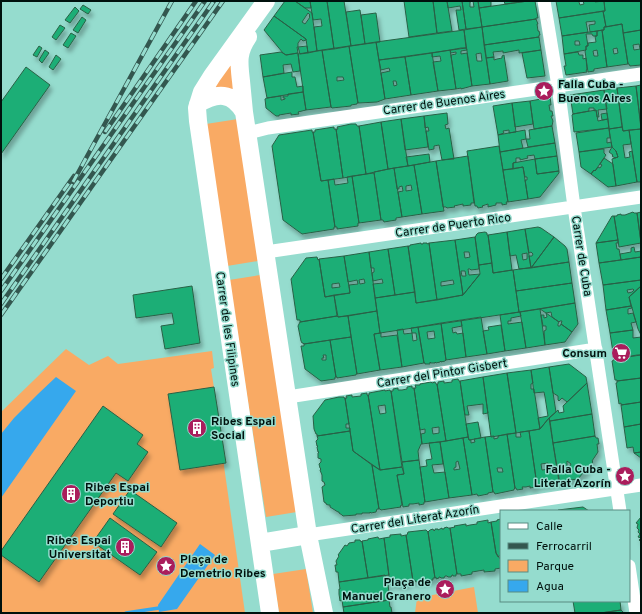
<svg xmlns="http://www.w3.org/2000/svg" width="642" height="614" font-family="Overpass,sans-serif">
  <style>
    .green { fill: #f9aa64 }
    .water { fill: #36a8ed }
    .lines { fill: none; stroke-linecap: round; stroke-linejoin: round }
    .stream { stroke: #36a8ed; stroke-width: 3.5 }
    .building { fill: #1fae76; stroke: #296146; fill-rule: evenodd; filter: url(#shadow) }
    .street { stroke: #fff; stroke-width: 13 }
    .secondary { stroke: #fff; stroke-width: 18 }
    .rail-casing { stroke: #33574f; stroke-width: 4.5 }
    .rail { stroke: #95dcce; stroke-width: 3; stroke-dasharray: 9; stroke-linecap: butt }
    .labels { text-anchor: middle; stroke-width: 3; stroke-linejoin: round; paint-order: stroke }
    .poi-label { font-size: 12px; font-weight: bold; fill: #00110d; stroke: #95dcce; text-anchor: start }
    .street-label { font-size: 12px; fill: #00110d; stroke: #95dcce }
  </style>
  <defs>
    <filter id="shadow"><feDropShadow dx="2.5" dy="4.5" stdDeviation="2" flood-color="#0004"/></filter>
  </defs>
  <rect width="100%" height="100%" fill="#95dcce"/>
  <path class="green" d="M231,57L235,90L210,89Z
    M238,119L258,261L227,266L206,124Z
    M260,275L297,512L266,517L229,280Z
    M66,349L89,365L108,356L118,364L212,351L214,368L211,369L226,463H224V466L245,613H1V412Z
    M306,569L313,613H279L273,574Z
    M474,587L478,613H415L417,598Z"/>
  <path class="water" d="M56,377L76,391L1,498V434L14,418L38,394Z
    M200,544L215,555L177,609L159,612L158,605Z"/>
  <g class="lines">
    <path class="stream" d="M126,613L159,608"/>
  </g>
  <path class="building" d="M285,1H295L312,13L317,51L308,53L306,39L274,16ZM308,13L310,15L309,16L310,17L305,24L302,22Z
    M295,1H310L311,8H305Z
    M310,1H327L334,49L317,51L314,27L322,26L321,19L313,20Z
    M327,1H344L351,46L334,49Z
    M404,1H433L437,33L409,37Z
    M433,1H447L452,31L437,33Z
    M447,1H462L466,29L459,30L456,10H461L460,6L448,8Z
    M462,1H478L482,27L466,29ZM473,1L474,7H470V2Z
    M478,1H491V6L479,8Z
    M504,1H528L505,4Z
    M528,1H535L538,18H536V19L482,27L479,8Z
    M556,1H580L579,2L580,5L584,4L583,1H595V2L604,1L605,11L559,18Z
    M604,1H641V30L623,33L622,24L606,27L603,11H605Z
    M83,5L91,10L88,14L80,9Z
    M75,7L79,11L70,23L65,20Z
    M360,10L365,44L351,46L346,12Z
    M603,11L606,27H604V30L590,32L589,25L595,24V21L586,22L588,32L562,36L559,18Z
    M376,13L380,42L365,44L361,15Z
    M274,16L306,39V40L303,41L301,39L298,43V47H297L298,53L286,55L283,53L264,30Z
    M82,17L86,20L78,33L73,30Z
    M536,19L538,24H537L538,31H539L540,35H539V37L484,45L482,27Z
    M622,24L628,64L607,67L602,30H604V27ZM617,48L618,53L614,54L613,49Z
    M60,25L65,28L56,40L52,37Z
    M482,27L490,84L472,86L464,30ZM481,53L482,61H477L476,54Z
    M464,30L466,48L379,60L376,42Z
    M602,30L607,67L594,69V71L588,72L585,51L586,50V46H588V43L596,42L595,36H597V31ZM597,50L598,56H594L593,51Z
    M641,30V65L630,66L629,64H628L623,33ZM639,44L640,49L634,50L633,45Z
    M597,31V36H593L592,34H586L588,46H586V50L564,54L562,36ZM575,41H579L580,45H575Z
    M71,33L76,36L68,48L63,45Z
    M539,37L541,50L519,53V50L503,53V51L493,52L494,57L486,58L484,45Z
    M376,42L385,99L377,102L359,103H358L357,97L349,46Z
    M39,46L42,48L37,57L33,55Z
    M307,46L308,53L300,54L298,47Z
    M349,46L358,103H357V104L351,105V106L332,108L331,107L322,50ZM337,77H343L344,80L337,81Z
    M461,48H466L467,50L461,51V54L467,53L472,86L461,89V88L456,89L451,55L456,54V52L451,53L450,50Z
    M45,50L49,53L42,63L39,60Z
    M322,50L331,107L306,110L298,54Z
    M450,50L456,89L438,91L433,62L441,61L440,56L432,57V53Z
    M541,50L545,76L527,78L522,53Z
    M281,52L286,55L298,53L300,71L293,72L291,64L283,65L284,73L263,77L260,55Z
    M578,52L579,55H583V59L586,58L587,70H586L587,72L566,75L564,66H566L564,54Z
    M432,53L438,91L411,95L405,57Z
    M56,55L61,59L53,70L49,67Z
    M504,55L508,81L490,84L486,58L494,57V60L497,59L502,58V56Z
    M405,57L411,95L385,99L381,73L390,71L389,68L381,70L379,60ZM393,81H396L397,85L394,86Z
    M26,67L50,85L1,154V102Z
    M292,72V77H295L297,87L303,86V92L267,98L263,77Z
    M641,85V126L636,86Z
    M636,86L641,129L623,131L617,88Z
    M617,88L622,127L609,129L604,90Z
    M604,90L607,109L598,110L599,117H597L596,110L594,111V108H589V111L573,114L570,95Z
    M303,92L306,110L298,112L299,114L291,115V113L279,115V116H276L266,108L265,99L267,98L281,96V100H282L285,99V98H283V96H288V94Z
    M550,96L551,105H549L550,111H552L553,116H551L553,121L552,126L534,129L530,101L541,99V97Z
    M530,101L533,124L515,127L512,103Z
    M512,103L516,132L509,133V130L503,131L504,133L498,135L493,106Z
    M596,110L598,121L608,119L609,128L574,132L572,115L573,114Z
    M447,113L448,124L445,125L446,129L449,128L454,159L442,160L439,145L434,146V149L429,150L426,131H429L428,127L425,128L424,116Z
    M607,113L608,119L602,120L601,114Z
    M424,116L428,147L405,150L401,119Z
    M401,119L408,166L388,169L381,122Z
    M381,122L388,169L366,174L359,126Z
    M351,124H356L357,126H359L366,174L343,178L336,129H338L337,127Z
    M552,126L555,143L528,147L526,139H530L529,130Z
    M334,127V129H336L343,178L321,181L313,132H315V130Z
    M622,127L623,131L629,130L631,144L623,145L625,158L630,157L629,152L632,151L637,182L616,186L612,159L618,157L616,151L612,147L609,129Z
    M609,128L610,138H607V143L611,142L612,147L579,152L576,133Z
    M641,129V182H637L629,130Z
    M312,130V132H313L321,181L328,180L335,227H334V229L302,234L283,220L272,146L279,135Z
    M525,130L526,139L521,140L523,148L500,152L498,135Z
    M555,143L557,156L535,159L534,155L527,156L528,158L520,160V158H516V162L513,163V169L503,170L500,152Z
    M499,146L508,202H506L507,204L502,205V203H496V205L488,207V204L482,206L483,207L478,208L477,206H475L467,151Z
    M612,147L616,151L618,157L615,158L612,156L613,155L609,152Z
    M603,149H604V153L606,155L595,171L594,170L591,174L581,167L579,152Z
    M429,154L430,162L408,166L406,157Z
    M468,156L474,203H471V205L463,206V204L454,206L455,207L447,208L446,207H443L436,161Z
    M557,156L559,171L537,174L535,159Z
    M604,158L613,164L616,186L608,187L591,174L594,170L595,171L598,167L600,168L602,165L600,164Z
    M535,159L537,174L559,171V173L540,197L528,199L525,180H527V177H525L523,167L513,169V163Z
    M436,161L444,211L422,214L414,165Z
    M414,165L422,214L402,217L398,192L403,191L402,186L399,187V189H397L394,168ZM411,185L412,190L406,191V186Z
    M523,167L528,199L508,202L503,170Z
    M394,168L402,217L396,218V220L384,222L383,220H381L374,172Z
    M374,173L381,220L359,223L352,176Z
    M352,176L359,223H358V226L337,229V227H335L328,180L334,179L335,185L348,183L347,177Z
    M633,212L634,213H637L641,243L619,247L614,216H617V215L621,214V215H625Z
    M641,212V242L637,213Z
    M612,216H614L618,240L596,243Z
    M538,227L541,228L554,237L531,268L529,256H532L533,254L531,252L529,253L525,229Z
    M525,229L531,268L519,269L516,255L510,256L507,232ZM527,253V259L523,260L522,254Z
    M485,232L487,233V235H488L492,263L479,265L475,237L476,236V235L478,233Z
    M507,232L512,270L493,273L488,235Z
    M475,237L479,269L471,270L470,269H468L469,275L480,274L463,295L455,240ZM464,252H469L470,257L465,258ZM461,271H465L466,276H462Z
    M554,237L565,246L567,249L569,262L531,268Z
    M455,240L463,295L437,300L429,243ZM453,280L454,284L441,286V282Z
    M618,240V243H616L617,249H619L621,260L599,263L596,243Z
    M421,243V244H423V243H427V244L429,243L437,300L416,303L408,246H410V245Z
    M408,246L415,292L395,295L388,249Z
    M634,247L635,252L641,251V257L621,260L620,254L631,252V248Z
    M388,249L395,295L375,298L373,284L383,283L382,279L373,281L372,273L374,272V268H371L369,252Z
    M369,252L377,311L338,317L334,295L350,293L349,285L358,284L357,280L348,282L344,256ZM364,279L365,283L360,284L359,280Z
    M344,256L350,293L325,297L319,259ZM339,283L340,287L332,288V284Z
    M317,257L318,260L319,259L325,297L334,295L337,316L300,322V320H297L291,279L306,258Z
    M641,257V280L603,285L599,263Z
    M569,262L572,283L516,291L513,270Z
    M492,263L493,273L513,270L519,312L380,333L375,298L415,292L416,303L463,295L480,274L479,265Z
    M641,280V286L629,297L631,306L606,310L603,285ZM633,289L634,290L632,292L628,293L627,290Z
    M572,283L575,303L519,312L516,291Z
    M192,286L200,343L165,349L161,326L174,324L172,313L136,318L133,295Z
    M641,286V335L638,329L629,297Z
    M575,303L578,324L572,332L561,324L562,321H560L559,322L552,317L551,312L546,313L540,309Z
    M631,306L632,308L628,309V314L633,313L636,322L631,323L633,330L610,333L606,310Z
    M540,309L545,345L526,348L520,312Z
    M377,311L380,333L374,334L380,370L357,374L348,316Z
    M520,312L521,316L511,318V321H508V324L522,322L526,348L505,351L500,315Z
    M546,313L559,322L558,324V326H560L561,324L572,332L565,342L545,345L544,331L546,330V326H543L541,315H544V318L547,317Z
    M337,316L338,317L348,316L351,337L304,344L303,343H302L301,341L298,326L300,322Z
    M481,317L487,354L466,357L461,320Z
    M461,320L462,326L452,328L453,333L456,332L457,334L463,333L466,357L446,360L441,323Z
    M441,323L446,360L445,361L441,362V361L440,362L436,363L435,362V363H431L430,362V364H425V363H424L418,327ZM434,331L435,338L428,339L427,332Z
    M501,325L505,351L487,354L483,331L489,330L488,327Z
    M418,327L424,363L402,367L397,330L403,329L404,334L412,333L411,328ZM412,333H416L417,340L413,341Z
    M633,330V338L641,337V355L614,359L610,333Z
    M381,333V337L397,335L402,367L380,370L374,334Z
    M351,337L357,374H356V375L337,378V377H336L330,340Z
    M330,340L336,377H335V379L321,381L305,369L301,346H304V344ZM323,355H326V360H322V358H324Z
    M637,355H641V378L617,381V380H615L612,361L614,360V359Z
    M569,364L586,377L587,383L567,402L562,398L559,401L558,400V396L553,393L549,367Z
    M549,367L556,412L548,419L540,429L538,418L548,416L545,397L544,392L534,393L531,370Z
    M531,370L533,383L531,384V389H534L540,429L516,433L507,373Z
    M507,373L516,433L491,437L483,377Z
    M483,377L488,413L483,414V404L467,406L469,415H465L460,381Z
    M641,378V402L621,405V403L619,404L616,383H617V381Z
    M458,379L459,381H460L468,437L446,441L437,384H438V382L444,381V383L452,382V380Z
    M431,382L432,383L435,382L436,384H437L446,441L422,444L421,434L425,433V429L420,430L414,388H416L415,385H420V384ZM439,427V433L433,434L432,428Z
    M587,383L592,414L550,421L549,418L558,410L559,413L564,412L563,406Z
    M412,386V388H414L422,444H421L418,451L419,460L402,462L391,391H393V389L398,388V390H402L407,389V387Z
    M214,387L226,463L180,470L168,394Z
    M385,390V391L390,390V391H391L402,467L380,470L368,395H369V393ZM385,405L386,413L380,414L378,406Z
    M367,393V395H368L369,400L380,470L353,451L345,398H347L346,396L352,395V397L361,396V394Z
    M339,397H344V398H345L349,424H346V428H350V431L317,436V434H316L314,429L313,416L325,400Z
    M641,402V424L624,427L621,405Z
    M103,406L143,435L137,444L148,452L128,481L116,473L39,582L1,555V551Z
    M592,414L595,436L553,443L550,421Z
    M549,418L559,482L537,485L529,431L540,429ZM548,463L549,469L542,470L541,464Z
    M478,422L481,438L469,440L466,424Z
    M641,424V452L634,453L633,447L627,448L624,427Z
    M350,431L353,451L372,465L379,509H377L376,512L371,513L370,512V513H362V514H356V515L343,516L342,515L339,513V512H338L330,507V505H328L326,504V503L324,502L322,487L325,485L324,482L322,481V475L320,470L321,469L320,468L319,464L321,462V459L318,458V453L319,452H318L317,447L318,446H317L316,441L318,439L317,436Z
    M529,431L537,485H536V487L530,488V486L526,487H522L523,489L517,490L516,488H515L507,434L516,433V437H521L520,432Z
    M507,434L515,488L514,489V490L495,494L494,492H493L485,437L494,436V439L498,438V436ZM497,468H502L503,472H498Z
    M595,436L596,438H598L599,444H597L598,452L592,461L593,462L584,474L583,473L578,479L570,480V482L560,484L553,443ZM567,461L571,464L570,466L567,467Z
    M468,437L469,440H471V443L475,442L474,439L485,437L493,492L488,493V494L478,496L477,494L472,495L463,438Z
    M463,438L472,495L449,498L440,442ZM458,461L460,469L454,470V468L456,467V462Z
    M440,442L443,464L432,465L434,473L445,472L449,498L425,502L420,467L427,466L426,460L432,459L429,443Z
    M641,452V458L634,453Z
    M419,460L425,502H424V504L419,505V503L413,504H409V506L403,507L397,475L404,474L402,462Z
    M372,465L380,470L402,467L404,474L397,475L402,505L400,506L401,507L381,510L380,509H379Z
    M130,490L177,523L161,547L113,514Z
    M583,507L589,511H558V510Z
    M641,517V542L639,540L641,538L638,537L640,534L638,532L639,530L637,528L638,524L636,523Z
    M110,518L157,552L140,575L93,542Z
    M501,519V555L498,557L496,553L491,522L497,521V520Z
    M488,520V523L491,522L496,553L501,560V568L495,569V571L484,572V570L472,572V574L461,576V574H457L450,528L455,527L454,526L466,524V526L470,525L477,524V522Z
    M447,527L448,528H450L457,574H456V576H453V575H452L451,577H448L447,576H445L444,578H441L440,577H439V578L436,579V577L435,578L428,532L430,530L433,529L434,531L435,530V529H438V530L442,528V529H444V528Z
    M426,530L428,532L435,578H433V580L416,582L415,580L413,581L406,535H407L408,532Z
    M401,534V536L406,535L413,581H407L408,584L397,585L396,583L390,584L384,538L390,537V535Z
    M378,537L379,539L384,538L389,575L368,578L362,541L368,540V539Z
    M355,540H360L361,542L362,541L368,578L339,582L338,572H336L335,565H337L336,561L339,556L338,555L345,545L347,546L349,543L355,542Z
    M385,575L386,585L388,584L389,593L388,594L389,600L343,607L342,600L340,601L339,594V589H340L339,582Z
    M389,600L390,607H391L392,613H344L343,607Z
    M573,601H620L621,610L600,613H575Z
    M621,610L624,613H600H601Z"/>
  <g class="lines">
    <path class="street" d="M544,1L558,86L574,207L620,511
      M248,133L268,128L641,74
      M266,252L641,197
      M288,397L596,349
      M308,535L641,485
      M629,566L636,613"/>
    <path class="secondary" d="M266,1L212,76L202,92L197,108L198,121L270,613
      M248,37C237,53 239,63 241,81C242,92 243,102 244,112L308,535L324,613
      M198,104C217,92 232,92 244,112
      M260,543L308,535"/>
    <g class="rail-casing">
      <path id="rail" d="M105,132L196,1
        M73,182L172,1
        M1,279L74,176
        M1,291L205,1
        M1,304L214,1
        M1,315L223,1"/>
    </g>
    <use href="#rail" class="rail"/>
  </g>
  <defs>
    <g id="sight-disc" transform="scale(1)"><circle r="9.5" fill="#aa1d5c" stroke="#95dcce"/><path d="M0-6L1.8-2.2L6-1.7L2.9 1.2L3.7 5.4L0 3.3L-3.7 5.4L-2.9 1.2L-6-1.7L-1.8-2.2Z" fill="#fff"/></g>
    <g id="supermarket-disc" transform="scale(1)"><circle r="9.5" fill="#aa1d5c" stroke="#95dcce"/><path d="M-6-5.5h2.5l.6 2H6L4.5 2H-2.5L-4.4-4H-6ZM-1.5 3.2a1.3 1.3 0 1 0 .1 0ZM3 3.2a1.3 1.3 0 1 0 .1 0Z" fill="#fff"/></g>
    <g id="building-disc" transform="scale(1)"><circle r="9.5" fill="#aa1d5c" stroke="#95dcce"/><path d="M-4-6H4V6H1V3H-1V6H-4ZM-2.5-4.3h1.7v1.8h-1.7ZM.8-4.3h1.7v1.8H.8ZM-2.5-1h1.7V.8h-1.7ZM.8-1h1.7V.8H.8Z" fill="#fff"/></g>
  </defs>
  <g fill-rule="evenodd">
    <use href="#sight-disc" x="544" y="91"/>
    <use href="#supermarket-disc" x="621" y="353"/>
    <use href="#building-disc" x="197" y="428"/>
    <use href="#sight-disc" x="625" y="476"/>
    <use href="#building-disc" x="71" y="494"/>
    <use href="#building-disc" x="125" y="547"/>
    <use href="#sight-disc" x="166" y="566"/>
    <use href="#sight-disc" x="445" y="589"/>
  </g>
  <g class="labels">
    <g class="poi-label">
      <text x="558" y="88">Falla Cuba -<tspan x="558" dy="14">Buenos Aires</tspan></text>
      <text x="607" y="357" text-anchor="end">Consum</text>
      <text x="211" y="425">Ribes Espai<tspan x="211" dy="14">Social</tspan></text>
      <text x="611" y="473" text-anchor="end">Falla Cuba -<tspan x="611" dy="14">Literat Azorín</tspan></text>
      <text x="85" y="491">Ribes Espai<tspan x="85" dy="14">Deportiu</tspan></text>
      <text x="111" y="544" text-anchor="end">Ribes Espai<tspan x="111" dy="14">Universitat</tspan></text>
      <text x="180" y="563">Plaça de<tspan x="180" dy="14">Demetrio Ribes</tspan></text>
      <text x="431" y="586" text-anchor="end">Plaça de<tspan x="431" dy="14">Manuel Granero</tspan></text>
    </g>
    <g class="street-label">
      <text transform="translate(444 102) rotate(-8)" y="4">Carrer de Buenos Aires</text>
      <text transform="translate(453 225) rotate(-8)" y="4">Carrer de Puerto Rico</text>
      <text transform="translate(582 256) rotate(81)" y="4">Carrer de Cuba</text>
      <text transform="translate(228 329) rotate(82)" y="4">Carrer de les Filipines</text>
      <text transform="translate(442 373) rotate(-9)" y="4">Carrer del Pintor Gisbert</text>
      <text transform="translate(415 519) rotate(-9)" y="4">Carrer del Literat Azorín</text>
    </g>
  </g>
  <rect width="642" height="614" fill="none" stroke="#00110d" stroke-width="4"/>
  <rect x="500" y="510" width="130" height="92" fill="#95dcce" stroke="#598b81"/>
  <rect x="508" y="523" width="20" height="6" fill="#ffffff" stroke="#598b81"/>
  <text x="536" y="530" font-size="12" fill="#00110d">Calle</text>
  <rect x="508" y="543" width="20" height="6" fill="#33574f" stroke="#598b81"/>
  <text x="536" y="550" font-size="12" fill="#00110d">Ferrocarril</text>
  <rect x="508" y="560" width="20" height="12" fill="#f9aa64" stroke="#598b81"/>
  <text x="536" y="570" font-size="12" fill="#00110d">Parque</text>
  <rect x="508" y="580" width="20" height="12" fill="#36a8ed" stroke="#598b81"/>
  <text x="536" y="590" font-size="12" fill="#00110d">Agua</text>
</svg>
